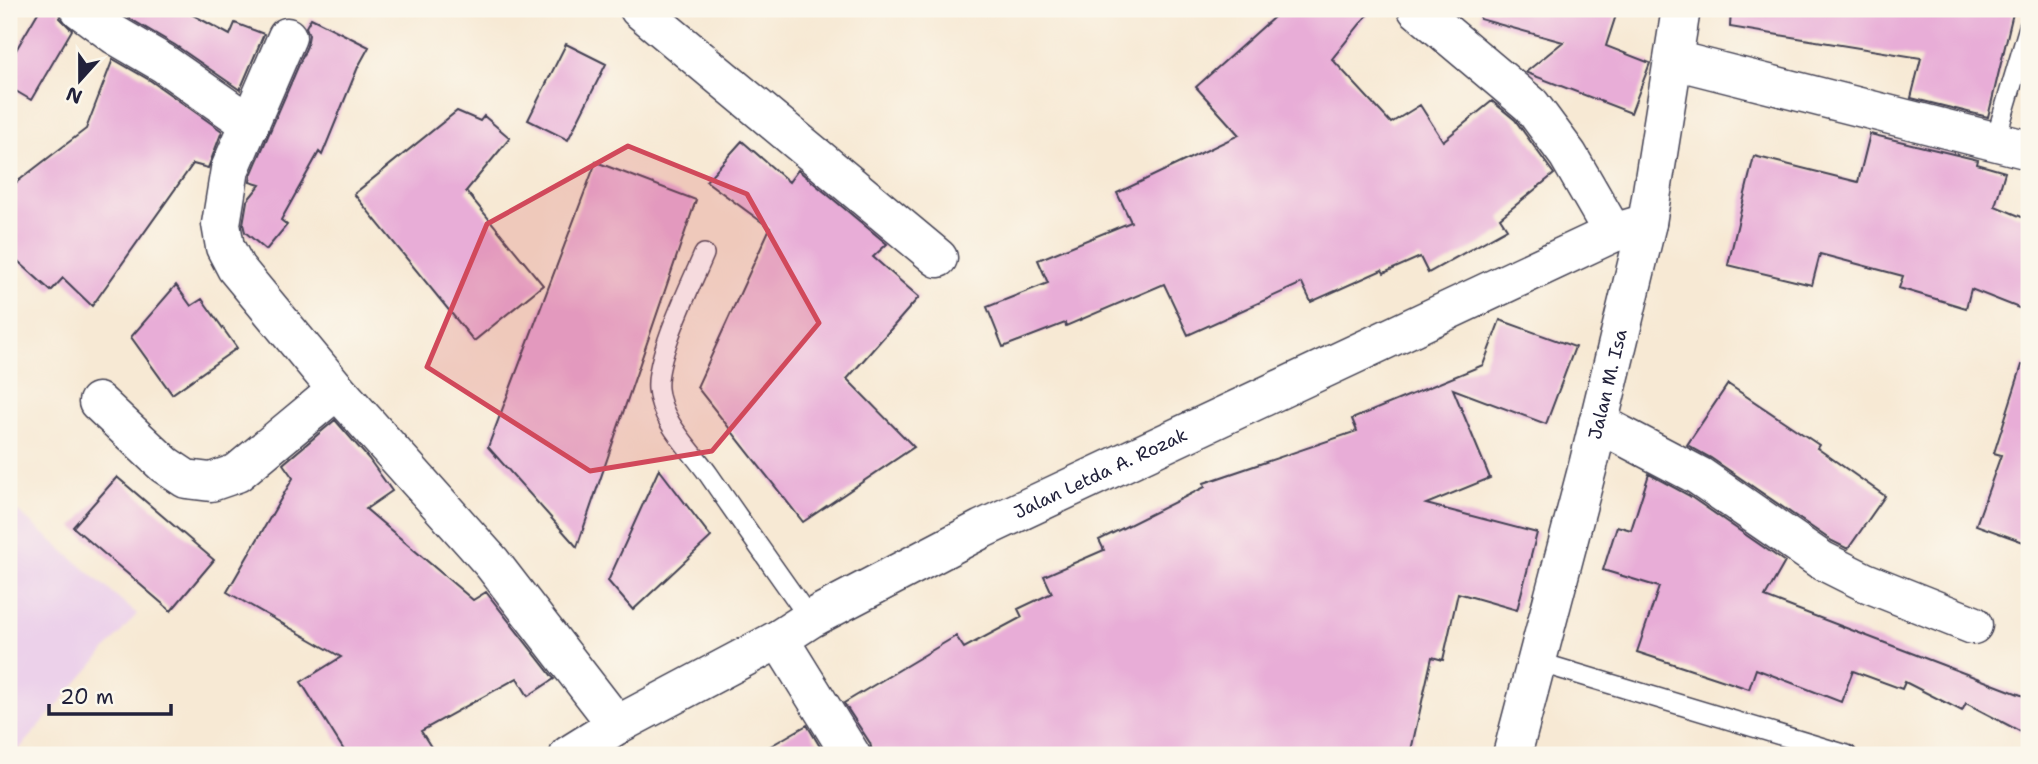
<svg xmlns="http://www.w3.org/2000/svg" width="2038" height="764" font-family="'Shantell Sans',sans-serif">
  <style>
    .built { fill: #ecd1ea }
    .building { fill: #e8add7 }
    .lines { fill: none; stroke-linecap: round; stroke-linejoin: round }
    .service-casing { stroke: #424052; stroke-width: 22 }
    .minor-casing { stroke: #424052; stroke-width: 41 }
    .secondary-casing { stroke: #424052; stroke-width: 41 }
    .service { stroke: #fff; stroke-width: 19 }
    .minor { stroke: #fff; stroke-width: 38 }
    .secondary { stroke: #fff; stroke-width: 38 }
    .marked { fill: #d1495b; fill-opacity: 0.2; stroke: #d1495b; stroke-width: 5; stroke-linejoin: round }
    .labels { text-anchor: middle; stroke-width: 5; stroke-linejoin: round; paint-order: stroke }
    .street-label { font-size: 18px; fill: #22223b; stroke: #fbf7ec }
  </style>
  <rect width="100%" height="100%" fill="#fbf7ec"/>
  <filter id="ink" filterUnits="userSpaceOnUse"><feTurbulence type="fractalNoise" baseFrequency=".0143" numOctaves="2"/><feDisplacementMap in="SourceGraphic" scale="14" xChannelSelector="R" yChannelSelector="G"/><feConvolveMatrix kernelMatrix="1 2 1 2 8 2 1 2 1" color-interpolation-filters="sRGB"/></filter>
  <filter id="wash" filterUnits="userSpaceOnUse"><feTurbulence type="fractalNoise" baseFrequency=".00686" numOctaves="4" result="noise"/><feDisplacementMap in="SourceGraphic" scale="28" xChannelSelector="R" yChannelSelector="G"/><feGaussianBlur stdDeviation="1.57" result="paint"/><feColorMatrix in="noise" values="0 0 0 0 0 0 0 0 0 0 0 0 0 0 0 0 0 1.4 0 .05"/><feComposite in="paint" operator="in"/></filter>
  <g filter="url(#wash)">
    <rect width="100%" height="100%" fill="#f7e9d4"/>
    <path class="built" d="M9,504L137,614L14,755H9Z"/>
    <g id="blocks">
      <path class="building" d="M40,9H59L60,18L72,30L31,100L9,87V62Z
        M132,9H182L230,35L235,23L264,34L240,90L175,45L129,18Z
        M1283,9H1372L1332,59L1391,123L1420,105L1443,141L1492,101L1515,120L1554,174L1500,218L1507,229L1428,273L1420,257L1384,273L1382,270L1311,302L1302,283L1188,335L1164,284L1066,326L1065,323L1003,347L987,307L1048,283L1038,260L1131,222L1117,193L1239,135L1196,87Z
        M1481,9H1618L1606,46L1650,63L1631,113L1527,73L1526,72L1563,42L1480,19Z
        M1731,9H2014L1988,117L1911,98L1921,58L1730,27Z
        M311,18L369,47L358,67L322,155L319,152L281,220L287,225L266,250L245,232L243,224L247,201L260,185L250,182L251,175L307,46L309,35L306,27Z
        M566,44L606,64L568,140L528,120Z
        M113,59L151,81L222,131L208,168L193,164L92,306L63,278L51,291L9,253V188L86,129Z
        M457,111L480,121L484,116L510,138L466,191L543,285L474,341L354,194Z
        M1870,134L1978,160L1977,164L2005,172L1995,206L2029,220V312L1971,289L1966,308L1899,288L1903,276L1820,254L1812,285L1728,265L1754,156L1858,182Z
        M742,141L789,182L798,170L887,244L873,257L919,297L847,379L914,447L803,522L697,387L770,228L706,181Z
        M596,162L696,200L577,547L488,447Z
        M176,285L191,306L202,299L237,348L172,394L131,337Z
        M1500,320L1575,347L1546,424L1453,389L1490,478L1426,504L1537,533L1517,610L1458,593L1443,660L1432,657L1410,755H873L870,743L844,703L956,636L964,648L1022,617L1018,609L1052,593L1044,576L1104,550L1099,540L1205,487L1204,483L1357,431L1352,419L1483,365Z
        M2022,365L2029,366V544L1976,525L2001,455L1994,453Z
        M1728,384L1819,445L1817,448L1885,496L1848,549L1832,541L1711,458L1687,445Z
        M335,420L369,459L392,491L366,509L473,600L486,592L554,679L528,696L517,678L421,731L436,755H347L301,682L341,657L227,592L293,478L283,464Z
        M659,469L711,537L633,610L608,581Z
        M1649,474L1688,495L1785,562L1765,597L2029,698V736L1966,703L1962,711L1905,682L1902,689L1853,671L1841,702L1756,669L1749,689L1637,652L1659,587L1603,570L1617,526L1631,530Z
        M117,477L214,560L171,611L73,527Z
        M807,725L825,755H755Z"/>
    </g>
  </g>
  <g filter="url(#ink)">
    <use href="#blocks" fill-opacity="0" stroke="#424052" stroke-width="2"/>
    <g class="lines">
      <g class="service-casing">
        <path id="service" d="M1995,141L2029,27
          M704,254C691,285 655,357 658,389C661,422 690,448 709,475C742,523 776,571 810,619
          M1538,662L1847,755"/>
      </g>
      <g class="minor-casing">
        <g id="minor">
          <path d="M80,9L115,35L163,63L250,124"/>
          <path d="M639,9L938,258"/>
          <path d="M1417,9L1531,105L1568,155L1613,233"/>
          <path d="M287,37L230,169L221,224L225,247L236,268L337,390L492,563L617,725"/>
          <path d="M1674,60L2029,150"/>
          <path d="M98,402L165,465L186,479L211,482L237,473L337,390"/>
          <path d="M1598,423L1699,476L1821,560L1865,582L1973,625"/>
          <path d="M779,639L851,755"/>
          <path id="s1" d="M569,755L617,725L779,639L810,619L982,529L1613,233L1647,223"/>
        </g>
      </g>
      <g class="secondary-casing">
        <g id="secondary">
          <path id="s2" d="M1512,755L1588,466L1647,223L1681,9"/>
        </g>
      </g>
      <use href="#service" class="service"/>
      <use href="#minor" class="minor"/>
      <use href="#secondary" class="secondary"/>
    </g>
  </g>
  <path class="marked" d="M628,146L747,194L819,323L712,451L590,471L427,367L487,224Z"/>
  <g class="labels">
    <g class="street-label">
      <text dy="6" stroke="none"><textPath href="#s2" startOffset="383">Jalan M. Isa</textPath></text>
      <text dy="6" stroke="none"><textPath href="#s1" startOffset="602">Jalan Letda A. Rozak</textPath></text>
    </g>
  </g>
  <rect width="2038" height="764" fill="none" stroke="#fbf7ec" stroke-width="35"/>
  <g transform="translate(80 80) rotate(201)" stroke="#fbf7ec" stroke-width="5" paint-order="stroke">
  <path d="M0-5L12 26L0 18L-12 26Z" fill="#22223b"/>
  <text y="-10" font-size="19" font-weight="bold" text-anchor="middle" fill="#22223b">N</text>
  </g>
  <path d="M49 704v10h122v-10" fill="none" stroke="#22223b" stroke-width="3.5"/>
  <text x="60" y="704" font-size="21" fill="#22223b" stroke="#fbf7ec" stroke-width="5" paint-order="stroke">20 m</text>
</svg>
